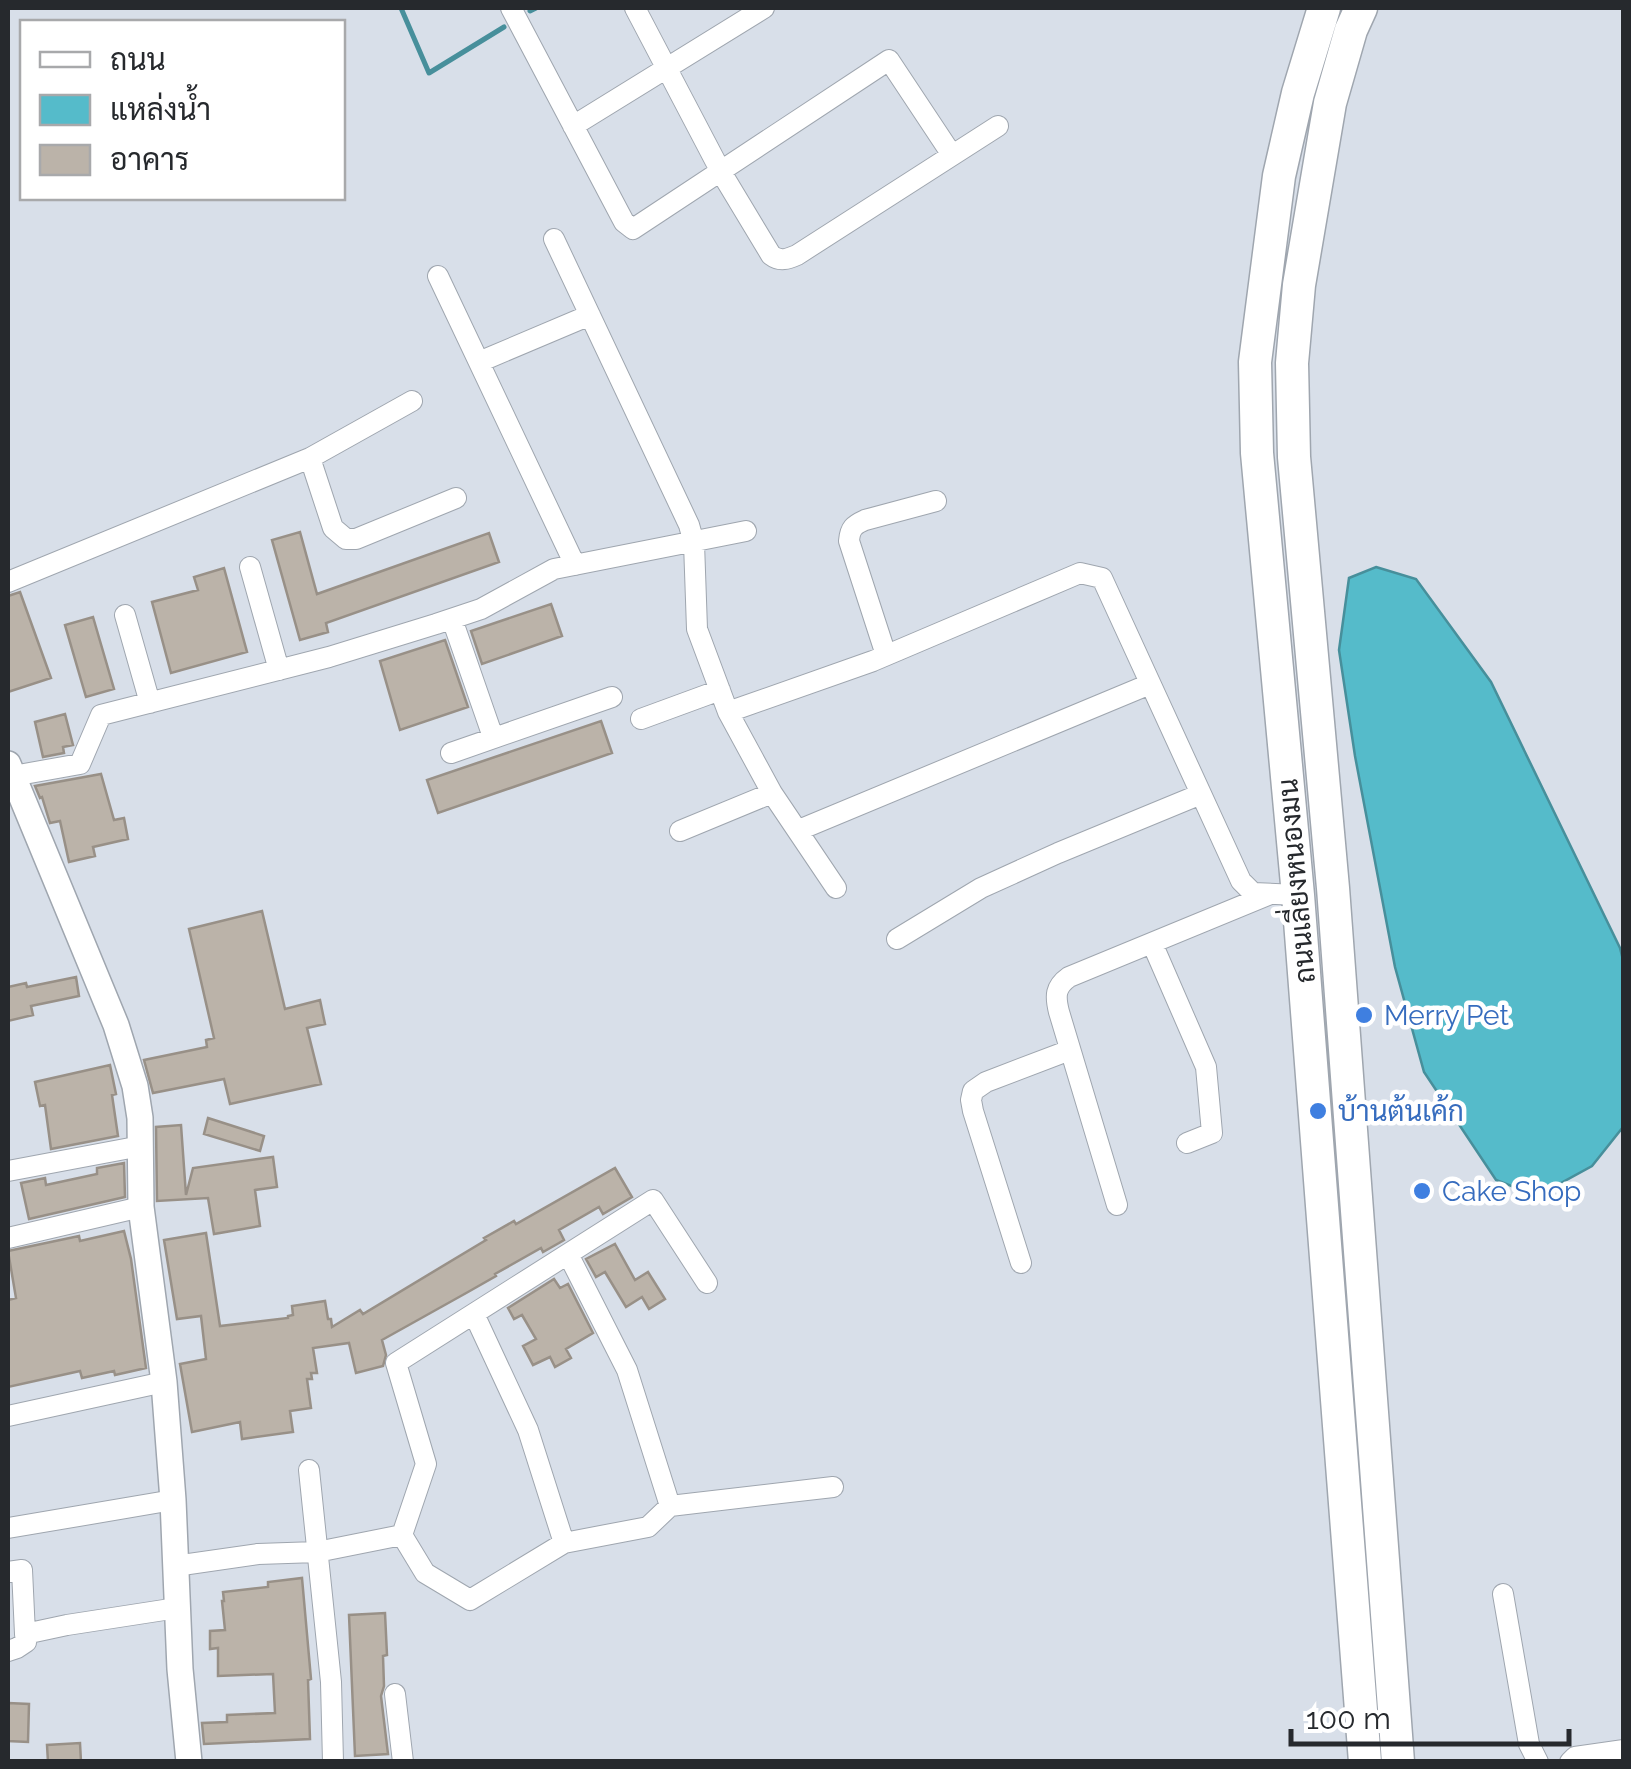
<svg xmlns="http://www.w3.org/2000/svg" width="1631" height="1769" font-family="Raleway,Sarabun,sans-serif">
  <style>
    .water { fill: #55bbca; stroke: #478f9b; stroke-width: 2.5 }
    .lines { fill: none; stroke-linecap: round; stroke-linejoin: round }
    .stream { stroke: #478f9b; stroke-width: 5 }
    .building { fill: #bbb3a9; stroke: #989087; stroke-width: 2.5 }
    .minor-casing { stroke: #9fa6af; stroke-width: 22 }
    .tertiary-casing { stroke: #9fa6af; stroke-width: 28 }
    .trunk-casing { stroke: #9fa6af; stroke-width: 35 }
    .minor { stroke: #fff; stroke-width: 20 }
    .tertiary { stroke: #fff; stroke-width: 25 }
    .trunk { stroke: #fff; stroke-width: 32 }
    .shop-dot { fill: #3f7fe0; stroke: #fff; stroke-width: 4 }
    .labels { text-anchor: middle; stroke-width: 9; stroke-linejoin: round; paint-order: stroke }
    .street-label { font-size: 28px; fill: #26292d; stroke: #fff }
    .shop-label { font-size: 28px; fill: #366cbe; stroke: #fff; text-anchor: start }
  </style>
  <rect width="100%" height="100%" fill="#d8dfe9"/>
  <path class="water" d="M1376,567L1416,579L1491,682L1620,948L1624,964L1623,1127L1592,1166L1537,1196L1496,1180L1424,1072L1395,967L1355,756L1339,650L1349,578Z"/>
  <g class="lines">
    <path class="stream" d="M401,8L429,73L504,27
      M530,11L536,8"/>
  </g>
  <path class="building" d="M300,532L317,594L489,533L499,562L326,623L328,632L300,640L272,540Z
    M224,568L247,652L171,673L152,602L198,590L194,577Z
    M20,592L51,678L8,692V596Z
    M551,604L562,636L482,664L471,631Z
    M93,617L114,689L86,697L65,625Z
    M445,640L468,707L400,730L380,661Z
    M65,714L73,745L63,747L64,753L43,757L35,722Z
    M601,721L612,753L438,813L427,780Z
    M101,774L114,820L124,818L128,839L93,847L95,856L69,862L60,821L50,823L42,797L40,798L35,786Z
    M262,911L285,1009L320,1000L325,1024L307,1028L321,1084L230,1104L224,1079L153,1093L144,1060L207,1047L206,1040L214,1038L189,929Z
    M76,977L79,996L31,1006L33,1015L8,1021V987L26,983L27,987Z
    M110,1065L116,1094L112,1095L118,1136L51,1149L45,1105L40,1106L35,1082Z
    M208,1118L264,1136L260,1151L204,1134Z
    M181,1125L186,1195L193,1168L273,1157L277,1187L255,1190L260,1226L214,1234L208,1198L157,1201L156,1127Z
    M124,1163L125,1197L29,1219L21,1183L45,1178L46,1185L97,1174V1168Z
    M615,1168L632,1197L603,1214L599,1207L559,1230L564,1240L559,1243L543,1252L541,1248L495,1274L496,1276L468,1292L382,1340L386,1355L383,1366L356,1373L349,1343L313,1348L317,1373H311L312,1379H307L311,1408L290,1411L293,1432L242,1439L240,1422L192,1432L180,1364L206,1359L201,1316L177,1319L164,1240L206,1233L220,1326L288,1318V1316L293,1315L292,1306L325,1301L328,1319H331L332,1327L360,1310L363,1314L486,1240L484,1238L514,1221L516,1224Z
    M124,1231L131,1259L146,1368L115,1375L114,1371L82,1378L80,1371L8,1387V1300L16,1298L8,1251L79,1236L80,1241Z
    M615,1244L635,1280L648,1272L665,1299L649,1309L642,1297L626,1307L605,1272L596,1277L586,1259Z
    M554,1279L560,1288L568,1284L593,1333L566,1349L571,1358L555,1367L550,1357L533,1365L523,1346L536,1339L522,1315L514,1319L508,1308Z
    M302,1578L311,1679L308,1680L310,1739L204,1744L202,1723L227,1722V1715L275,1713L273,1674L218,1676V1648L210,1649V1631L225,1630L222,1601H224L223,1592L268,1587V1582Z
    M385,1613L387,1655L383,1656L384,1686L381,1696L388,1754L355,1756L349,1615Z
    M8,1703L29,1704L28,1742L8,1741Z
    M80,1743L81,1762H48L47,1745Z"/>
  <g class="lines">
    <g class="minor-casing">
      <path id="minor" d="M511,8L624,222L633,229L889,60L952,155
        M635,8L721,172L771,255C780,262 788,259 797,255L998,126
        M573,126L764,8
        M554,239L689,525L694,543L697,629L728,712L772,793L836,888
        M438,276L575,565
        M479,362L590,315
        M310,458L333,528L346,539H356L456,498
        M250,567L279,670
        M8,582L310,458L412,401
        M125,615L150,703
        M452,619L493,737
        M886,655L849,541C850,528 854,525 865,520L936,501
        M728,712L873,661L1080,573L1102,578L1241,881L1253,893L1298,895
        M641,719L720,690
        M451,753L612,697
        M13,776L80,764L101,715L329,657L436,624L481,609L554,569L746,531
        M799,830L1150,684
        M680,831L772,793
        M897,939L981,888L1058,853L1201,794
        M1152,943L1206,1067L1212,1133L1187,1143
        M8,1171L141,1146
        M1117,1205L1059,1012C1055,996 1055,987 1069,977L1268,895
        M8,1238L141,1207
        M568,1254L627,1370L670,1506
        M1021,1263L973,1111L971,1100L973,1091L986,1082L1070,1050
        M474,1314L528,1430L564,1543
        M8,1416L164,1382
        M309,1470L331,1682L333,1762
        M8,1528L173,1500
        M402,1535L426,1464L396,1363L653,1200L707,1283
        M175,1566L258,1554L317,1552L402,1535L425,1573L470,1600L564,1543L648,1527L670,1506L833,1487
        M8,1572L22,1570L25,1634
        M1503,1594L1529,1744L1538,1762
        M8,1651L17,1648L26,1642L25,1634L67,1625L177,1608
        M395,1694L403,1762
        M1570,1762L1575,1757L1624,1750"/>
    </g>
    <g class="tertiary-casing">
      <path id="tertiary" d="M8,764L116,1025L135,1086L140,1118L141,1207L164,1382L173,1500L180,1669L189,1762"/>
    </g>
    <g class="trunk-casing">
      <path id="trunk" d="M1324,8L1298,93L1279,176L1255,362L1257,453L1298,895L1365,1762
        M1361,8L1351,30L1330,103L1299,285L1292,363L1294,457L1333,888L1398,1762"/>
    </g>
    <use href="#minor" class="minor"/>
    <use href="#tertiary" class="tertiary"/>
    <use href="#trunk" class="trunk"/>
  </g>
  <g class="shop-dot">
    <circle cx="1364" cy="1015" r="10"/>
    <circle cx="1318" cy="1111" r="10"/>
    <circle cx="1422" cy="1191" r="10"/>
  </g>
  <g class="labels">
    <g class="street-label">
      <text transform="translate(1296 881) rotate(-95)" y="10">ถนนเลี่ยงหนองมน</text>
    </g>
    <g class="shop-label">
      <text x="1384" y="1025">Merry Pet</text>
      <text x="1338" y="1121">บ้านต้นเค้ก</text>
      <text x="1442" y="1201">Cake Shop</text>
    </g>
  </g>
  <rect width="1631" height="1769" fill="none" stroke="#26292d" stroke-width="20"/>
  <rect x="20" y="20" width="325" height="180" fill="#ffffff" stroke="#a8a9ab" stroke-width="2.5"/>
  <rect x="40" y="52" width="50" height="15" fill="#ffffff" stroke="#a8a9ab" stroke-width="2.5"/>
  <text x="110" y="70" font-size="30" fill="#26292d">ถนน</text>
  <rect x="40" y="95" width="50" height="30" fill="#55bbca" stroke="#a8a9ab" stroke-width="2.5"/>
  <text x="110" y="120" font-size="30" fill="#26292d">แหล่งน้ำ</text>
  <rect x="40" y="145" width="50" height="30" fill="#bbb3a9" stroke="#a8a9ab" stroke-width="2.5"/>
  <text x="110" y="170" font-size="30" fill="#26292d">อาคาร</text>
  <path d="M1291 1729v15h278v-15" fill="none" stroke="#26292d" stroke-width="5"/>
  <text x="1306" y="1729" font-size="30" fill="#26292d" stroke="#ffffff" stroke-width="8" paint-order="stroke">100 m</text>
</svg>
